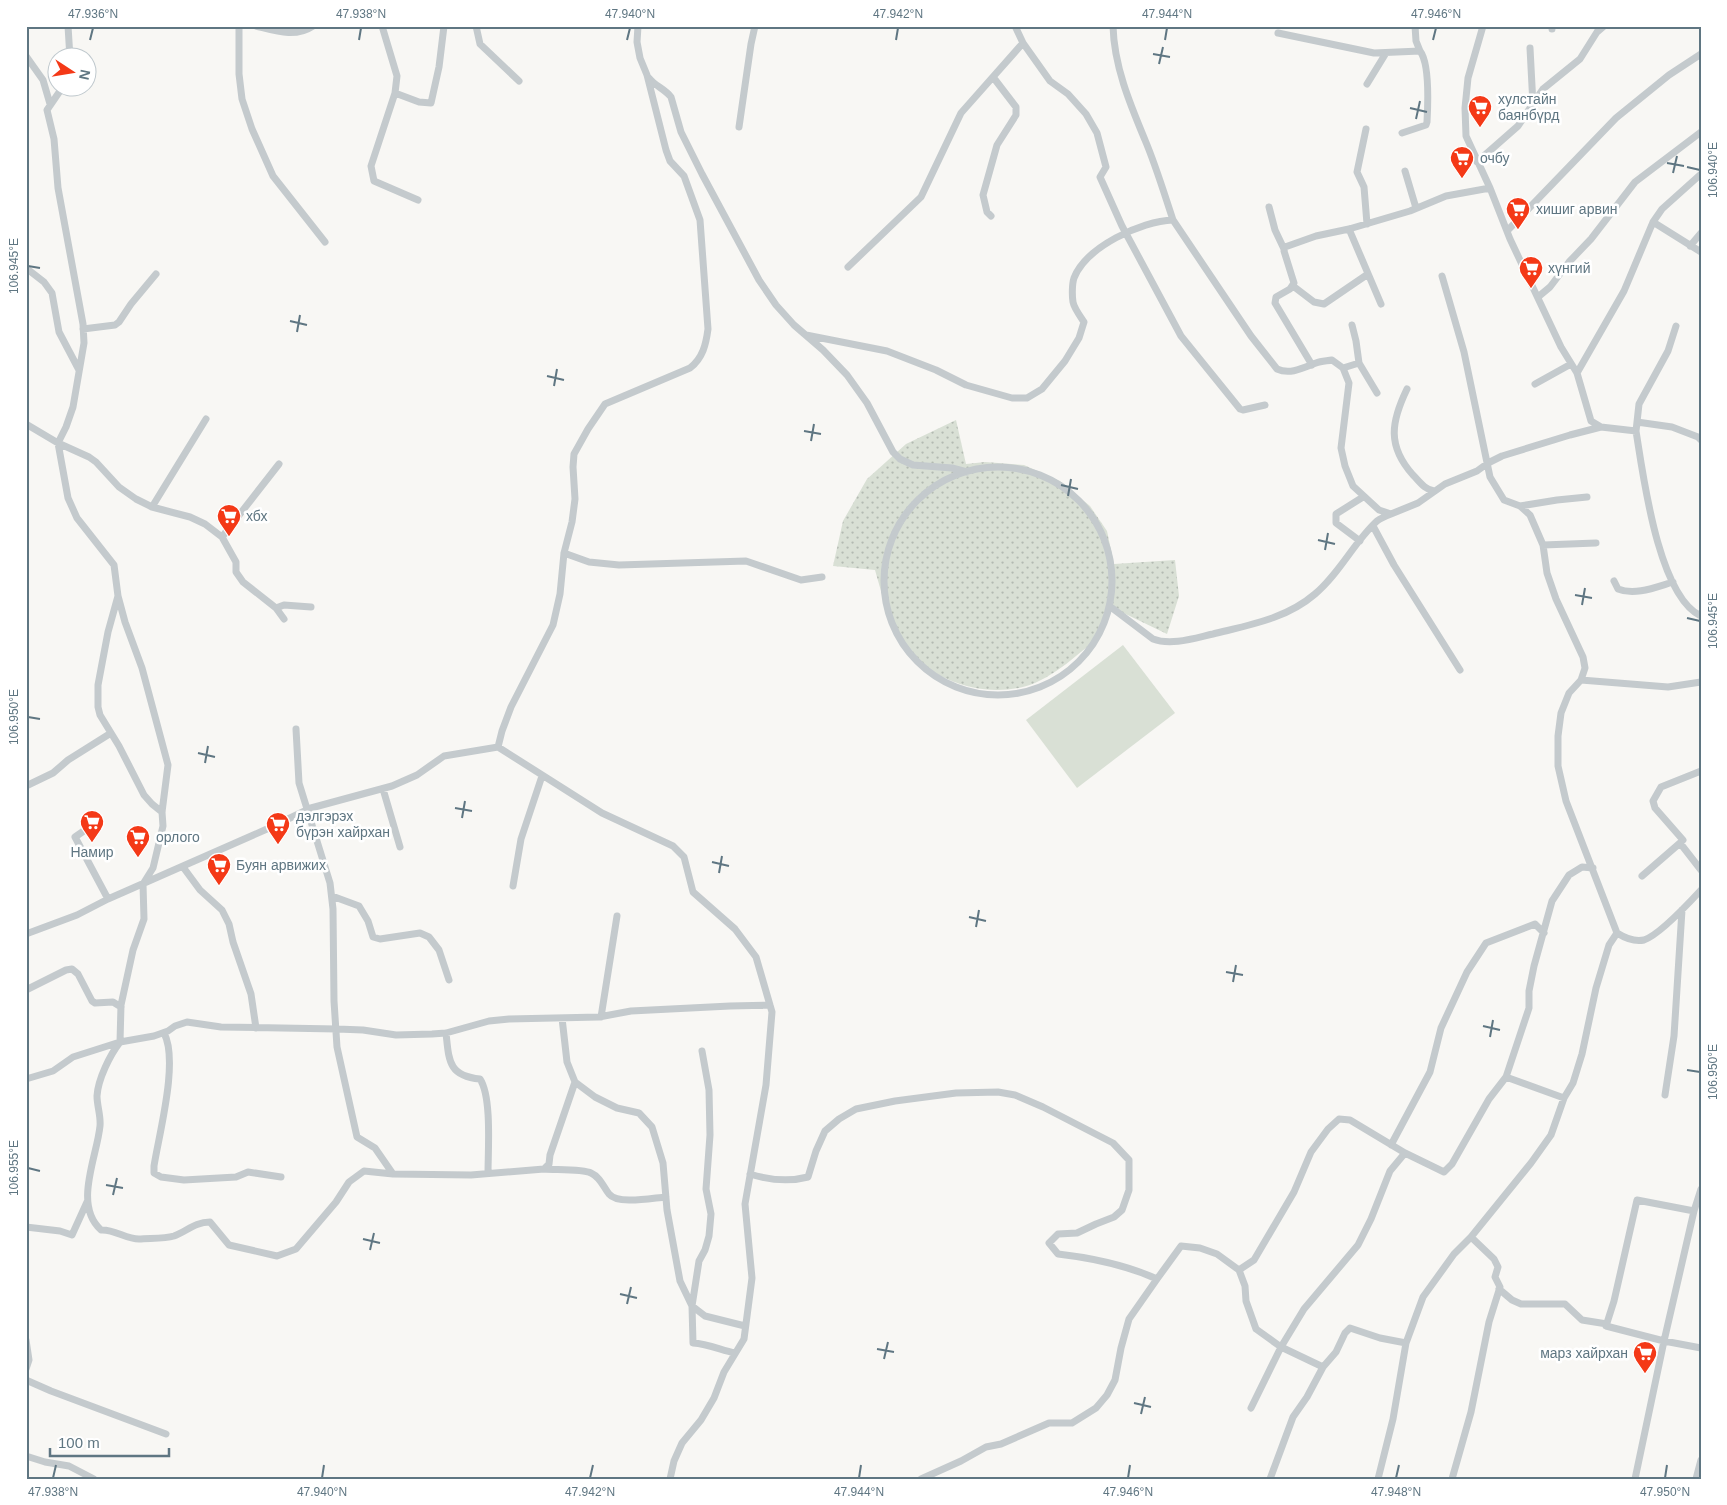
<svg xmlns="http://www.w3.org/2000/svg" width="1727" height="1505" font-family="Helvetica,sans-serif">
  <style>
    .grass { fill: url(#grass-dots) }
    .pitch { fill: #d9e0d5 }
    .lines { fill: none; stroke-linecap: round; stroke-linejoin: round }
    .minor { stroke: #c4cacd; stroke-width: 7 }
    .ticks { fill: none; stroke: #5f7682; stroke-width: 2 }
    .labels { text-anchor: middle; stroke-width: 5; stroke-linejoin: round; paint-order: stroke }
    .poi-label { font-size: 14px; fill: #5f7682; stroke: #fff; text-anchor: start }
    .neatline { fill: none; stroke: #5f7682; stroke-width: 2 }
    .ticks-label { font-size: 12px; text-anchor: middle; fill: #5f7682 }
  </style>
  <defs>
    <pattern id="grass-dots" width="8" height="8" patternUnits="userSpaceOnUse" patternTransform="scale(1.25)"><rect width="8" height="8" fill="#d9e0d5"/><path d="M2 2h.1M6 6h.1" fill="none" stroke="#b3bab2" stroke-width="1.8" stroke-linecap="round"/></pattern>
  </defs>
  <rect width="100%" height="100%" fill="#f8f7f4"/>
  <path class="grass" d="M956,420L966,464L985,462L1024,465L1060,481L1090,506L1107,531L1114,564L1175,560L1179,596L1167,634L1109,606C1106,615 1104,627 1099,635C1094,643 1083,650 1076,656C1063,667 1050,676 1035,683C993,700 937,685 909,650C890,627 883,598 875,570L833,566L843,521L867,479L906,444Z"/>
  <path class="pitch" d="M1123,645L1175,713L1077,788L1026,720Z"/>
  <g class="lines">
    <path class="minor" d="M68,26L70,58
      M239,26V74L242,99L252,129L273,176L325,242
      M256,26C276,31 295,38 313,26
      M382,26L397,76L395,93L371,166L374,181L418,200
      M476,26L480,44L519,81
      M1483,26L1468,78L1465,108L1466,136L1490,188L1510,239L1561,347L1577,373L1591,421L1601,427L1636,431C1643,474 1658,596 1701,616
      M1552,29V26
      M1278,33L1374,53L1420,51L1416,41L1415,26
      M1023,43L1050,81L1068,94L1086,114L1097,133L1106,167L1100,177L1122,226L1181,336L1240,409L1243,410L1265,405
      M1530,48L1533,105
      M26,56L43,80L50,104
      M649,78C655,86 665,89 671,97L681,132L702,174L759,280L776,305L794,325L823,350L847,375L867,403L893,452L900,459L913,465L952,468L967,472
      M1367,84L1386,53
      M62,88L47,110L54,139L58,188L83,324L84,343L73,407L66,427L58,443L68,498L77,518L114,565L118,596L108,632L101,669L98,685V707L100,715L119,746L144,795L152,804L162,812
      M395,93L419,102L431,103L439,67L444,26
      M739,127L751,44L755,26
      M1366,129L1357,172L1364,187L1367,224
      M1402,133L1426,125L1427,122C1428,104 1430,64 1420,51
      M1477,162L1518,126L1543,89L1580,59L1597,32L1604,26
      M1405,171L1416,208
      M1269,207L1275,230L1284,249
      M991,216L987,212L983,195L997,145L1016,115V107L993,77
      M1173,220L1251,336L1277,369C1290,375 1303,368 1316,363C1321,361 1327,361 1332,360L1343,368L1349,383L1341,448L1345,466L1353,486L1379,510L1391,514L1418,503L1445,484L1477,471L1488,463L1502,456L1570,435L1601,427
      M1653,222L1701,252
      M1349,229L1381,304
      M1508,230L1616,118L1669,75L1701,54
      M1690,246L1701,233
      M848,267L921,197L961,113L1023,43L1015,26
      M26,268L44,282L52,293L59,332L79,370
      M1442,276L1464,352L1490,477L1504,500L1520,506L1530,515L1543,545L1547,573L1556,599L1583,657L1585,668L1581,680L1569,693L1561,713L1558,736V766L1566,801L1617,933C1625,938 1635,942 1644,940C1659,935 1689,903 1701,890
      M1293,286L1314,302L1324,304L1368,274
      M1538,297L1550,287L1569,262L1591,239L1635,182L1701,132
      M83,329L115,325L119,322L131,304L156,274
      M806,335L887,351L936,370L966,385L1012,398H1027L1042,389L1065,361L1079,338L1084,322C1080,316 1074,308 1073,302C1072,296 1072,284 1074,278C1086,247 1141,221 1173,220C1164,193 1156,166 1145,140C1130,104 1114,66 1113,26
      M1359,363L1377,393
      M1312,365L1275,303L1276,297L1290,289L1294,283L1284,251L1285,247L1316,236L1349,229L1410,211L1446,196L1490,188
      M1343,368L1359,363L1356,341L1352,325
      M1577,373L1624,291L1653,222L1662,209L1701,174
      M1535,384L1571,364
      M1407,389C1391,422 1387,446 1413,475C1420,482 1424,489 1434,491
      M1637,422L1672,427L1698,437L1701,440
      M26,424L58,443L89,457L96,462L119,487L136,499L152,507L190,517L205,524L222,537L236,562V572L243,582L276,608L284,605L311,607
      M1636,431L1639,404L1668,351L1676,326
      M884 581a114 114 0 1 1 228 0a114 114 0 1 1-228 0Z
      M1520,506L1557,500L1587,497
      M152,507L206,419
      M1373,526L1394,565L1460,670
      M222,537L279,464
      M1360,541L1336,523V514L1363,497
      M1543,545L1596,543
      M564,553L589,562L619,565L746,561L801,580L822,577
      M1614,581L1618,589C1635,596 1656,587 1673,582
      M276,608L284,619
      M1112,608L1153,639C1171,646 1195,638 1213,634C1249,625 1286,619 1315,594C1340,573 1354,542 1377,521C1381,518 1386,516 1391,514
      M1581,680L1668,687L1701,682
      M296,729L299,783L330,883L333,909L334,1001L337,1047L357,1137L375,1148L393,1174L471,1175L544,1169L549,1164L550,1155L575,1082L567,1062L562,1018
      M498,747L502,731L511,707L553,625L560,594L564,553L572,522L575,499L573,467L574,454L588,429L605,404L690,368C703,358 706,344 708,329L700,220L684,176L670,161L666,150L647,75L640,58L637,42L638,26
      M1701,771L1661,787L1653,801L1655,808L1683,840L1680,843L1701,870
      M26,786L53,773L68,760L111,733
      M383,789L400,847
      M88,828L75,837L108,899
      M183,867L200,890L222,910L229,924L233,942L251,994L256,1028
      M1642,876L1680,843
      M513,886L521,839L542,776
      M332,896L359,906L368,921L373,937L380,939L420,933L429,937L439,950L449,980
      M26,934L77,915L108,899L267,829L311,808L392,786L417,775L444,756L498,747L602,813L673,846L684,857L693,892L735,929L756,957L772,1012L766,1085L745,1204L752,1278L744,1339L724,1372L714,1398L701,1420L682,1443L674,1461L670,1479
      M26,990L66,970L72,969L78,974L92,1001L95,1003L113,1002L121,1007
      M601,1017L617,916
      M164,1033C179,1061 159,1134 154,1166V1173L161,1177L184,1180L236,1177L248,1172L281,1177
      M446,1033C449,1060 448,1076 480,1079C492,1097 488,1151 488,1173
      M702,1051L709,1090L710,1135L706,1189L711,1214L709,1236L705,1250L699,1261L692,1306L693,1343C708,1344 721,1350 735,1353
      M1506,1077L1564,1098
      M26,1079L53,1071L73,1057L120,1042L121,1005L133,950L144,919L143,884L153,868L163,826L162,812L168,765L142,668L125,622L118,596
      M575,1082L595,1097L617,1108L639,1113L652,1127L663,1163L667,1210L680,1281L692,1306L705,1316L745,1326
      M1665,1095L1674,1036L1682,910
      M1391,1145L1430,1072L1441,1028L1467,972L1486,943L1535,924L1544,933
      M544,1169C555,1170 583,1169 591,1173C600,1177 603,1186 609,1194C618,1205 652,1198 666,1197
      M393,1174L364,1171L349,1182L336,1202L296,1249L277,1256L229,1245L210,1222C195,1222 187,1231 174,1236C164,1239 149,1238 139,1239C126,1239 114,1229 101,1230C73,1205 97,1157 100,1126C101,1116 97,1106 97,1096C98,1079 110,1055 120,1042L154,1036L168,1031L175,1026L187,1022L221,1027L337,1029L363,1030L396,1035L432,1034L446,1033L489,1021L509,1019L599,1017L631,1011L730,1006L770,1005
      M750,1174C769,1180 789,1182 808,1177L816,1151L825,1131L839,1119L856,1109L895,1101L956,1093L998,1092L1015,1095L1043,1107L1113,1143L1129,1160V1190L1122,1210L1114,1217L1096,1224L1077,1233L1058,1234L1049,1243L1058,1254C1093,1258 1126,1265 1157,1279L1181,1246L1200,1248L1217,1254L1239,1270L1245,1286L1246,1301L1256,1329L1281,1347L1323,1367L1307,1397L1293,1417L1270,1479
      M1694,1211L1637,1200L1614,1301L1606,1326L1664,1341L1701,1348
      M26,1227L60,1231L72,1235L87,1202
      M1239,1270L1254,1260L1294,1192L1311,1152L1328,1129L1339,1119L1350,1120L1405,1153
      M1499,1289L1512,1300L1521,1304H1565L1582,1320L1607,1324
      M26,1340L29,1360L26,1369
      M1323,1367L1336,1352L1345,1333L1350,1328L1380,1338L1406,1343
      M26,1380L51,1391L166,1434
      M1251,1408L1281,1347L1304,1309L1358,1245L1371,1219L1390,1171L1405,1153L1444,1172L1452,1164L1489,1099L1506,1077L1529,1008V991L1534,966L1552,901L1569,875L1582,867L1593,868
      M26,1456L45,1462L69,1466L94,1479
      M921,1479L961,1461L986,1447L1001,1444L1049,1423H1072L1096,1408L1107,1395L1115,1380L1121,1348L1129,1319L1157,1279
      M1378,1479L1393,1419L1406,1343L1423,1297L1454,1254L1471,1237L1531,1163L1551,1135L1564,1098L1573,1083L1582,1054L1596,988L1609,945L1617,933
      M1452,1479L1471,1412L1489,1322L1500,1287L1495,1277L1498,1267L1494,1259L1471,1237
      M1635,1479L1664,1341L1694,1211L1701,1189
      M1696,1479L1701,1460"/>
  </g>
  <path class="ticks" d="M90,40L93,28M359,40L361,28M627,40L630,28M896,40L898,28M1165,40L1167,28M1433,40L1436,28M1153,54L1170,57M1159,64L1163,47M1410,108L1427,112M1416,119L1420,101M1667,163L1684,166M1687,167L1700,170M1673,173L1677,156M28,266L40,268M290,321L307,325M297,332L300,315M547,376L564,380M554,386L557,369M804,431L821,434M811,441L814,424M1061,485L1078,489M1068,496L1071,479M1318,540L1335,544M1325,550L1328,533M1575,595L1592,598M1582,605L1585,588M1687,618L1700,621M28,717L40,719M198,753L215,757M205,763L208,746M455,808L472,811M462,818L465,801M712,862L729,866M719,873L722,856M969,917L986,921M976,927L979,910M1226,972L1243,975M1233,982L1236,965M1483,1026L1500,1030M1490,1037L1493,1020M1687,1070L1700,1072M28,1168L40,1171M106,1185L123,1188M113,1195L117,1178M363,1239L380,1243M370,1250L374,1233M620,1294L637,1298M627,1304L631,1287M877,1349L894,1352M884,1359L888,1342M1134,1403L1151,1407M1141,1414L1145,1397M53,1478L56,1465M322,1478L324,1465M590,1478L593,1465M859,1478L861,1465M1128,1478L1130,1465M1396,1478L1399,1465M1665,1478L1667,1465"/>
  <defs>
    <g id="supermarket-pin" transform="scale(1.25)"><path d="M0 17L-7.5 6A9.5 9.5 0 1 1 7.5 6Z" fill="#f43917" stroke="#fff"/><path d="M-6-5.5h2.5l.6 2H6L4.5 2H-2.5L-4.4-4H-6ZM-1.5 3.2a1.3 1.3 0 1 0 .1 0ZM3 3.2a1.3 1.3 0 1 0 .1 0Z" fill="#fff"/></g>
  </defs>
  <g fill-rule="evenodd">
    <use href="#supermarket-pin" x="1480" y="107"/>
    <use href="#supermarket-pin" x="1462" y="158"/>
    <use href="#supermarket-pin" x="1518" y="209"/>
    <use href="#supermarket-pin" x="1531" y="268"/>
    <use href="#supermarket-pin" x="229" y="516"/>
    <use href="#supermarket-pin" x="92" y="822"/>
    <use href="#supermarket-pin" x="278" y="824"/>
    <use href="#supermarket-pin" x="138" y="837"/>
    <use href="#supermarket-pin" x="219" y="865"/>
    <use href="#supermarket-pin" x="1645" y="1353"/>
  </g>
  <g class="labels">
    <g class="poi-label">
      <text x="1498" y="104">хулстайн<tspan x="1498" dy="16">баянбүрд</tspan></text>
      <text x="1480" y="163">очбу</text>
      <text x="1536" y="214">хишиг арвин</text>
      <text x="1548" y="273">хүнгий</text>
      <text x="246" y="521">хбх</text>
      <text x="296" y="821">дэлгэрэх<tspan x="296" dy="16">бүрэн хайрхан</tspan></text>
      <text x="156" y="842">орлого</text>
      <text x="92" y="857" text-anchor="middle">Намир</text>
      <text x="236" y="870">Буян арвижих</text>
      <text x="1628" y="1358" text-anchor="end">марз хайрхан</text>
    </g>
  </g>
  <rect width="1727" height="1505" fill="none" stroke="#ffffff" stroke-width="55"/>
  <g transform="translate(72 72) rotate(102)"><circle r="24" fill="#ffffff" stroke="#bfc8cd"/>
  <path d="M0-4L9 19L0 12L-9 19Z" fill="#f43917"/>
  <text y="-8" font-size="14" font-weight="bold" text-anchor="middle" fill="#5f7682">N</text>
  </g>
  <path d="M50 1448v8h119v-8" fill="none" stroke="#5f7682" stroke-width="2.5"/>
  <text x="58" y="1448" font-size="15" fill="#5f7682" stroke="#ffffff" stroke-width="4" paint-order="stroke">100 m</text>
  <rect x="28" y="28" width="1672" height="1450" class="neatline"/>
  <g class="ticks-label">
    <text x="93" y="18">47.936°N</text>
    <text x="361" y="18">47.938°N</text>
    <text x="630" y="18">47.940°N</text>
    <text x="898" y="18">47.942°N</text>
    <text x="1167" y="18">47.944°N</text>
    <text x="1436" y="18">47.946°N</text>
    <text transform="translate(1713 170) rotate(-90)" y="4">106.940°E</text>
    <text transform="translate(14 266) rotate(-90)" y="4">106.945°E</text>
    <text transform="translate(1713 621) rotate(-90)" y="4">106.945°E</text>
    <text transform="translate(14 717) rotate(-90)" y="4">106.950°E</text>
    <text transform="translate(1713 1072) rotate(-90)" y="4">106.950°E</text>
    <text transform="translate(14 1168) rotate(-90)" y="4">106.955°E</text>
    <text x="53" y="1496">47.938°N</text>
    <text x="322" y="1496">47.940°N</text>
    <text x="590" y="1496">47.942°N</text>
    <text x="859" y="1496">47.944°N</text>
    <text x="1128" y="1496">47.946°N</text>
    <text x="1396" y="1496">47.948°N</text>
    <text x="1665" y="1496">47.950°N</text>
  </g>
</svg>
